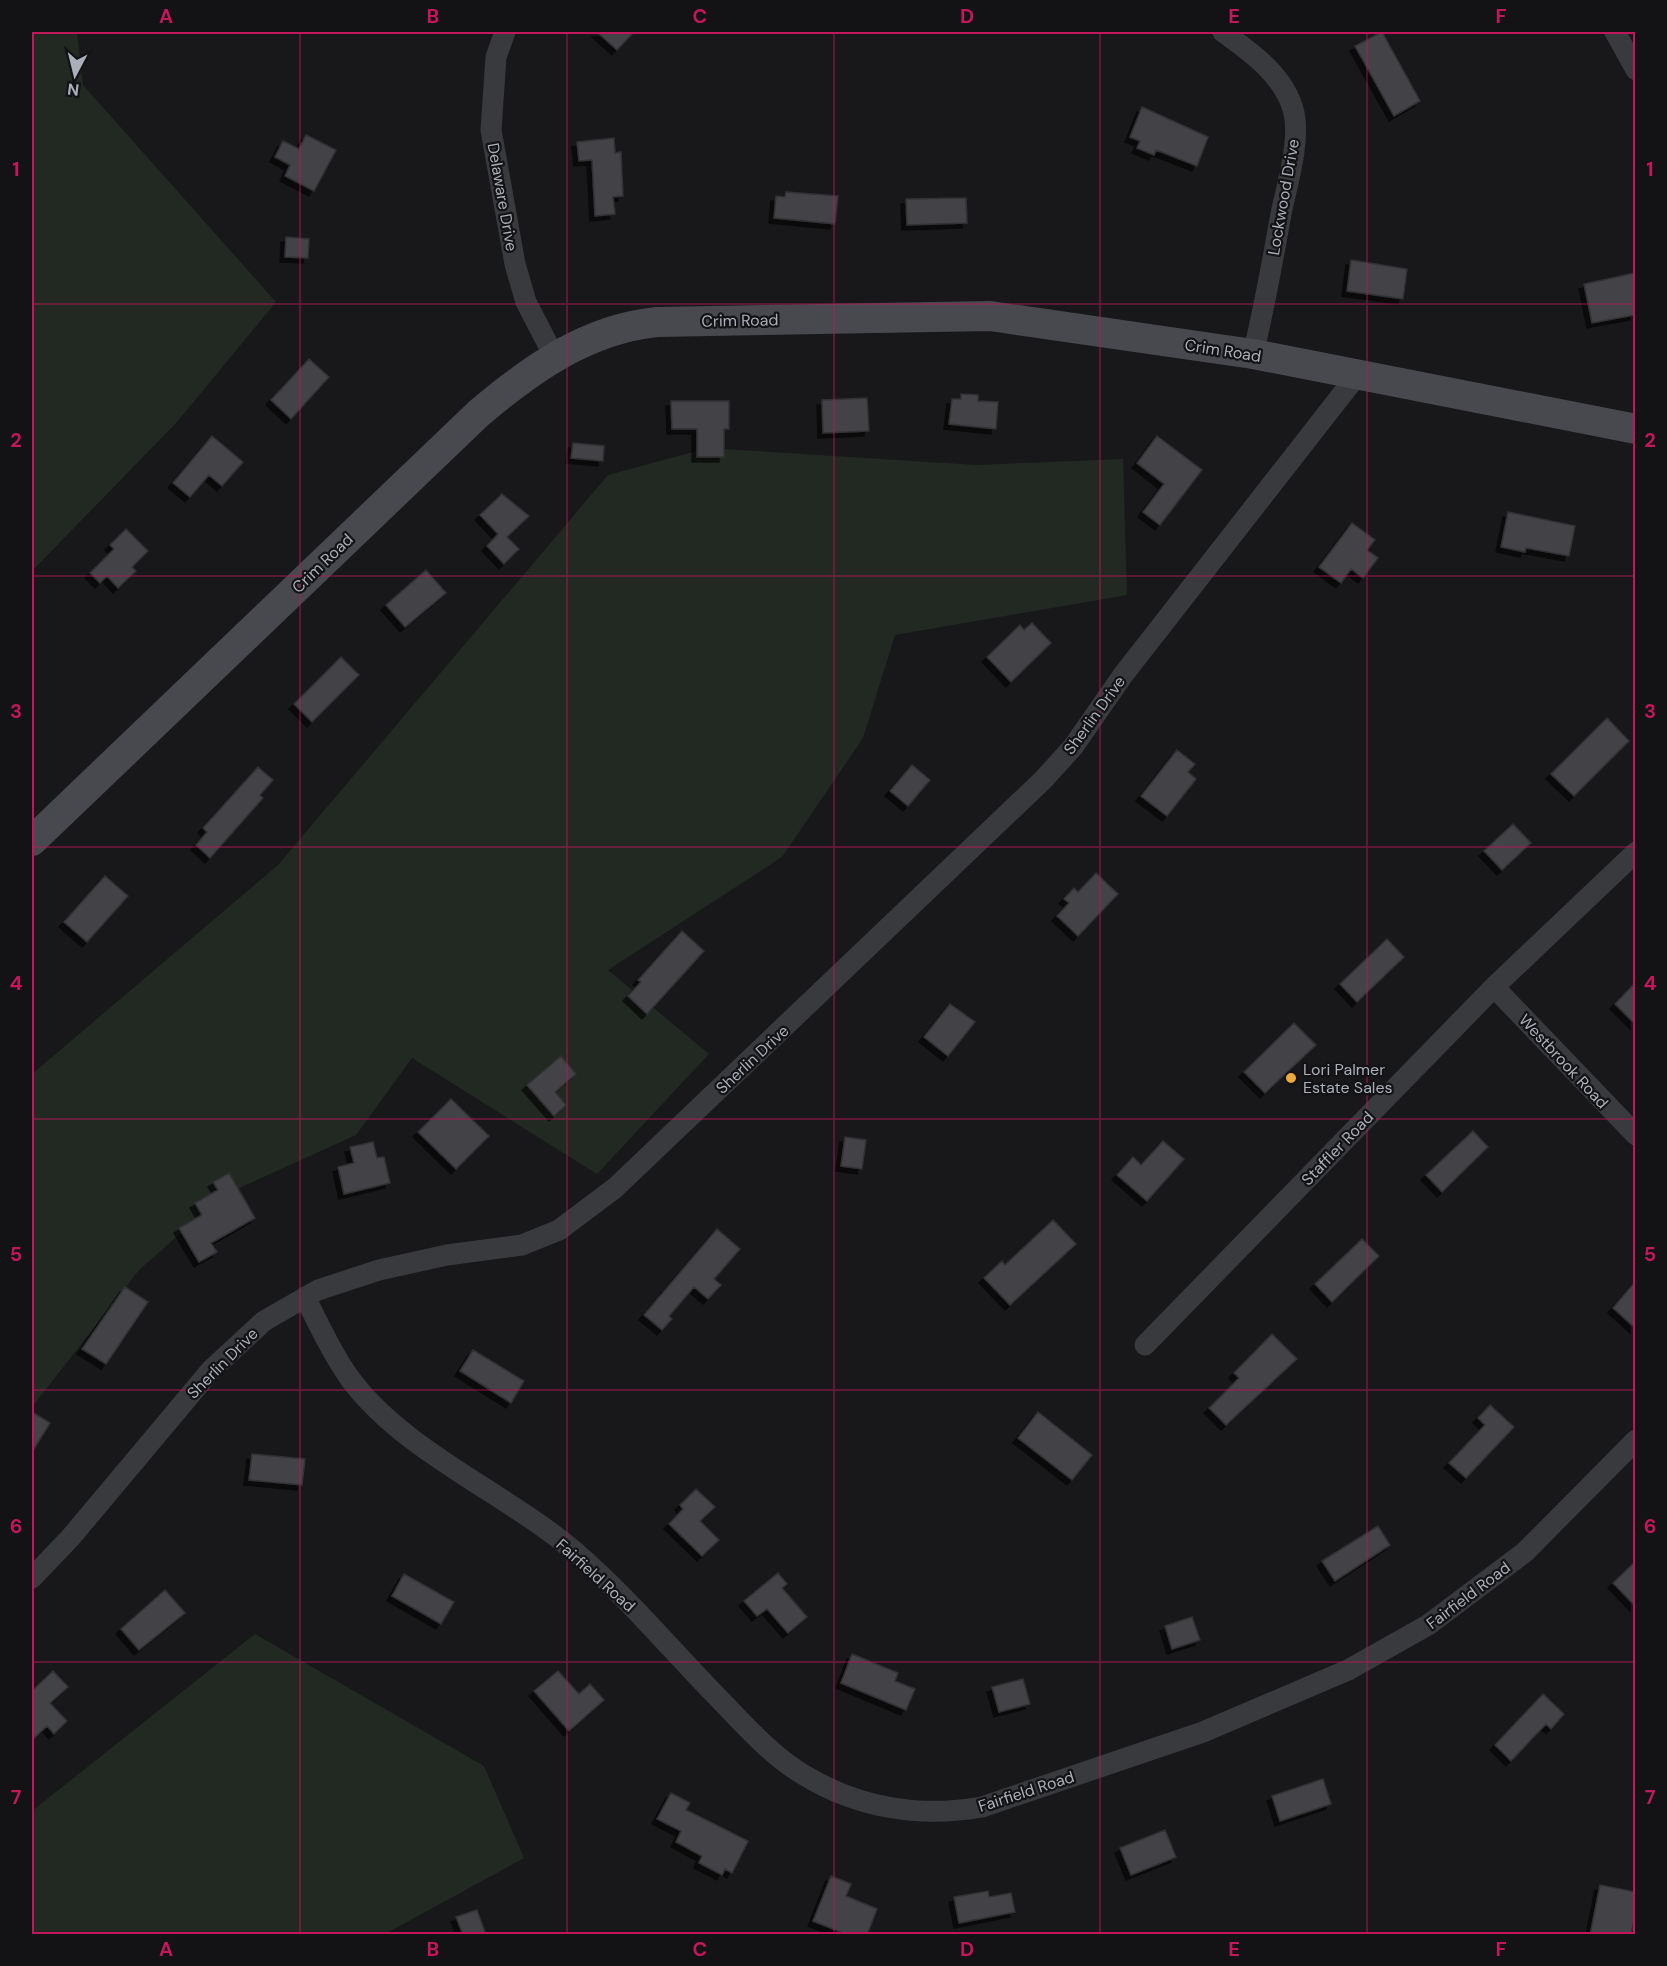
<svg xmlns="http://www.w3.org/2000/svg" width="1667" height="1966" font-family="'DM Sans',sans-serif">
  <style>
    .green { fill: #222922 }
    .building { fill: #424346; stroke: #323235; stroke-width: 1.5; filter: url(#shadow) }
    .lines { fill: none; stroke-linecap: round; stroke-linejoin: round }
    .street { stroke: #393a3e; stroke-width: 21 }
    .secondary { stroke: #47494e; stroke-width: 30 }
    .grid { fill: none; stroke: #c2185b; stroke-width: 1.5; stroke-opacity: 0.55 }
    .poi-dot { fill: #eba93e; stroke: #131315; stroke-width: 2 }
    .labels { text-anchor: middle; stroke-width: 4.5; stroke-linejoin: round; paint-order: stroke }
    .street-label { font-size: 16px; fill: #aaafb9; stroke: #131315 }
    .poi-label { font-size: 16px; fill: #aaafb9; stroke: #131315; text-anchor: start }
    .neatline { fill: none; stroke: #c2185b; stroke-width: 2 }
    .grid-label { font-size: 20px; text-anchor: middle; font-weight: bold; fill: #c2185b }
  </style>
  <defs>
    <filter id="shadow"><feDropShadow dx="-5" dy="5" stdDeviation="0" flood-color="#0009"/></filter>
  </defs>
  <rect width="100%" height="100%" fill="#18181a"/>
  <path class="green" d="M32,32H77L83,85L276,302L177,422L32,571Z
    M708,448L976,465L1123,459L1127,595L895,635L863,738L782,857L608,970L709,1054L597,1174L412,1058L356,1135L224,1195L139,1270L32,1407V1074L278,865L608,475Z
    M255,1634L484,1766L524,1858L385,1934H32V1811Z"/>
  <path class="building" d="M597,32H634L617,50Z
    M1382,32L1420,101L1394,116L1355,46Z
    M1142,107L1208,137L1197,166L1156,150L1154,155L1137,148L1140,141L1130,137Z
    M306,135L336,150L314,191L285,176L290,165L275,157L283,141L299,149Z
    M614,138L615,153L621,152L623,196L613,197L615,214L595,216L592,160L579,161L577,142Z
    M786,192L838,196L835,224L774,218L776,196L785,197Z
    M966,198L967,223L907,225L906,199Z
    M286,237L309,239L308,258L285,257Z
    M1351,260L1407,269L1403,299L1347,291Z
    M1635,273V315L1592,323L1584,284Z
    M309,359L329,377L291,419L271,400Z
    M961,394L978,395V401L998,402L996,429L949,424L952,399H961Z
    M867,398L869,431L823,433L822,400Z
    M671,401H729V429H724V457H697V429H672Z
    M212,436L243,462L222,486L209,475L190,497L173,483Z
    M1157,436L1202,470L1160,525L1143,512L1164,484L1137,463Z
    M573,443L604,446L603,461L571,458Z
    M502,494L529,516L507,537L519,549L504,564L487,546L498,534L480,515Z
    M1508,512L1575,526L1569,556L1526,548L1525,552L1501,547Z
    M1352,523L1375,540L1367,550L1378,558L1363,578L1351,569L1341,583L1319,567Z
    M126,529L148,551L132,567L136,571L118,588L107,576L100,583L90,573L114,549L110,545Z
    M426,570L446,593L405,627L386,605Z
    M1032,623L1051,643L1011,682L987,657L1020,625L1024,630Z
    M341,657L359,675L312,722L294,704Z
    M1607,718L1629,741L1574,796L1551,774Z
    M1177,750L1195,764L1188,772L1196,779L1167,816L1141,796Z
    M912,765L930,780L908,806L890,791Z
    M258,767L273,780L260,795L263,798L210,858L196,845L207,832L203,828Z
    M1513,824L1531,843L1502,870L1484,851Z
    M1096,873L1118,894L1078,936L1057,916L1069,903L1064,899L1074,888L1078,892Z
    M105,876L128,896L87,942L64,922Z
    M682,931L704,951L647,1014L628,996L641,982L638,980Z
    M1387,939L1404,957L1357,1002L1340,984Z
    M1635,983V1024L1615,1004Z
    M950,1004L975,1022L948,1056L924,1037Z
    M1294,1023L1316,1045L1265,1093L1244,1072Z
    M561,1056L576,1074L555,1092L566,1105L554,1116L527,1085Z
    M451,1099L489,1136L456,1169L418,1132Z
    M1473,1131L1488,1147L1442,1192L1426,1175Z
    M845,1137L866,1140L862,1169L841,1166Z
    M1163,1141L1184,1159L1147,1201L1117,1175L1133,1157L1141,1165Z
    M373,1142L377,1158L384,1157L390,1183L344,1194L338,1167L354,1163L350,1147Z
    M229,1173L255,1218L211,1243L217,1252L199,1262L179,1228L202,1215L195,1203L218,1190L213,1182Z
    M1053,1220L1076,1244L1010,1305L984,1278L1002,1261L1005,1265Z
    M717,1229L740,1249L714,1279L721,1285L708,1299L694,1287L669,1316L672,1319L662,1330L644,1315Z
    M1362,1239L1379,1256L1332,1302L1315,1284Z
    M1635,1282V1328L1613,1308Z
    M125,1287L148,1302L106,1364L82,1349Z
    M1272,1334L1297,1359L1226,1425L1209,1408L1239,1378L1234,1373Z
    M473,1350L524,1381L511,1403L460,1371Z
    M1490,1405L1514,1427L1466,1478L1449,1463L1485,1425L1478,1418Z
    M32,1412L50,1423L32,1452Z
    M1038,1412L1092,1455L1072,1480L1018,1438Z
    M252,1454L305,1459L302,1485L249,1480Z
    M696,1489L715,1507L700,1521L719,1540L702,1556L669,1524L683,1509L680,1505Z
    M1378,1526L1390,1545L1335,1581L1322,1561Z
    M1635,1562V1606L1613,1583Z
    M778,1573L787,1584L782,1588L807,1617L788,1633L767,1609L757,1616L744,1601Z
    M404,1574L454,1602L441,1624L392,1596Z
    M165,1590L185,1613L139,1650L121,1629Z
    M1192,1617L1200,1640L1172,1649L1165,1626Z
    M852,1654L898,1673L895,1681L915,1689L906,1710L841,1683Z
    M53,1671L68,1687L50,1703L67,1721L54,1734L47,1726L32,1740V1691Z
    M558,1671L579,1694L590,1684L604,1700L569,1731L534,1691Z
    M1023,1679L1030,1704L999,1712L992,1687Z
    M1543,1694L1564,1714L1551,1729L1546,1724L1511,1761L1495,1745Z
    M1323,1779L1331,1804L1280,1821L1272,1796Z
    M671,1793L690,1803L686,1810L748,1841L732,1873L725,1869L722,1875L699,1863L702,1856L676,1842L681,1831L657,1819Z
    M1165,1830L1176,1857L1131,1875L1120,1848Z
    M831,1876L851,1884L846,1896L877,1909L867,1935H848L813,1921Z
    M1600,1885L1635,1892V1914L1631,1935H1590Z
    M988,1891L989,1897L1011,1893L1015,1912L959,1923L954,1897Z
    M477,1910L486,1935H463L456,1917Z"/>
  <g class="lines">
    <path class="street" d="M505,32L496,57L491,130L515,264L526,302L554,356
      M1223,32C1251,52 1286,77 1294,113C1300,140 1288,182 1282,209C1273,257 1265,306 1253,354
      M1615,32L1636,70
      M1494,987L1636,1135
      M305,1297C319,1325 333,1355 351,1380C405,1452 506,1493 574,1551C630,1599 677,1657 729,1709C751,1732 776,1759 804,1775C858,1808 920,1818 982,1807L1203,1732L1348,1670L1428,1625L1525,1552L1636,1440
      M1145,1345L1494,987L1636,852
      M32,1578L71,1537L211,1370L264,1321L318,1290L379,1270L447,1255L522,1245L559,1230L615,1188L1043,780L1073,747L1123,675L1358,374"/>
    <path class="secondary" d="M32,841L479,413C531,369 587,329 657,322L990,316L1253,354L1636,429"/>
  </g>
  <path class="grid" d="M300,32V1934M567,32V1934M834,32V1934M1100,32V1934M1367,32V1934M32,304H1636M32,576H1636M32,847H1636M32,1119H1636M32,1390H1636M32,1662H1636"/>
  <circle class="poi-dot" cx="1291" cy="1078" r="6"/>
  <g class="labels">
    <g class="street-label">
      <text transform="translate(503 197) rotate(80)" y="6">Delaware Drive</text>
      <text transform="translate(1283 197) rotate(-80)" y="6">Lockwood Drive</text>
      <text transform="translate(740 320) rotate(-1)" y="6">Crim Road</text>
      <text transform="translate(1223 350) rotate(9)" y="6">Crim Road</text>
      <text transform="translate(322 563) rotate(-44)" y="6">Crim Road</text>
      <text transform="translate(1094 715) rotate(-54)" y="6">Sherlin Drive</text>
      <text transform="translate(752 1059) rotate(-43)" y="6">Sherlin Drive</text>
      <text transform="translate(1564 1061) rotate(47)" y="6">Westbrook Road</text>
      <text transform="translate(1337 1148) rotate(-46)" y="6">Staffler Road</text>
      <text transform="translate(222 1363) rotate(-45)" y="6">Sherlin Drive</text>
      <text transform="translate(596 1575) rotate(42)" y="6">Fairfield Road</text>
      <text transform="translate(1468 1595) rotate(-37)" y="6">Fairfield Road</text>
      <text transform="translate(1026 1791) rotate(-18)" y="6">Fairfield Road</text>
    </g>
    <g class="poi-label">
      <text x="1303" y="1075">Lori Palmer<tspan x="1303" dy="18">Estate Sales</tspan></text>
    </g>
  </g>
  <rect width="1667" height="1966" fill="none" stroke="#131315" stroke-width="66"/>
  <g transform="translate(75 75) rotate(187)" stroke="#131315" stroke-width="4.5" paint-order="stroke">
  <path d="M0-4.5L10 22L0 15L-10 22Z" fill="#aaafb9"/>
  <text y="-9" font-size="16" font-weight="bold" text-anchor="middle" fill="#aaafb9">N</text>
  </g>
  <rect x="33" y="33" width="1601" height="1900" class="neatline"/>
  <g class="grid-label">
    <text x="166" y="23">A</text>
    <text x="433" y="23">B</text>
    <text x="700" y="23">C</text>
    <text x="967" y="23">D</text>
    <text x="1234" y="23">E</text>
    <text x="1501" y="23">F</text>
    <text x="16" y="176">1</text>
    <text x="1650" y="176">1</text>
    <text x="16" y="447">2</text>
    <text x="1650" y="447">2</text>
    <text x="16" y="718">3</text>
    <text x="1650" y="718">3</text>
    <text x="16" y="990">4</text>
    <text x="1650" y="990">4</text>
    <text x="16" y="1261">5</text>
    <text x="1650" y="1261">5</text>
    <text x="16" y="1533">6</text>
    <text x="1650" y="1533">6</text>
    <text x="16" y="1804">7</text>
    <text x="1650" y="1804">7</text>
    <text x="166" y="1956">A</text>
    <text x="433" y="1956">B</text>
    <text x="700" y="1956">C</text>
    <text x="967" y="1956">D</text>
    <text x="1234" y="1956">E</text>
    <text x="1501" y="1956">F</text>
  </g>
</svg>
